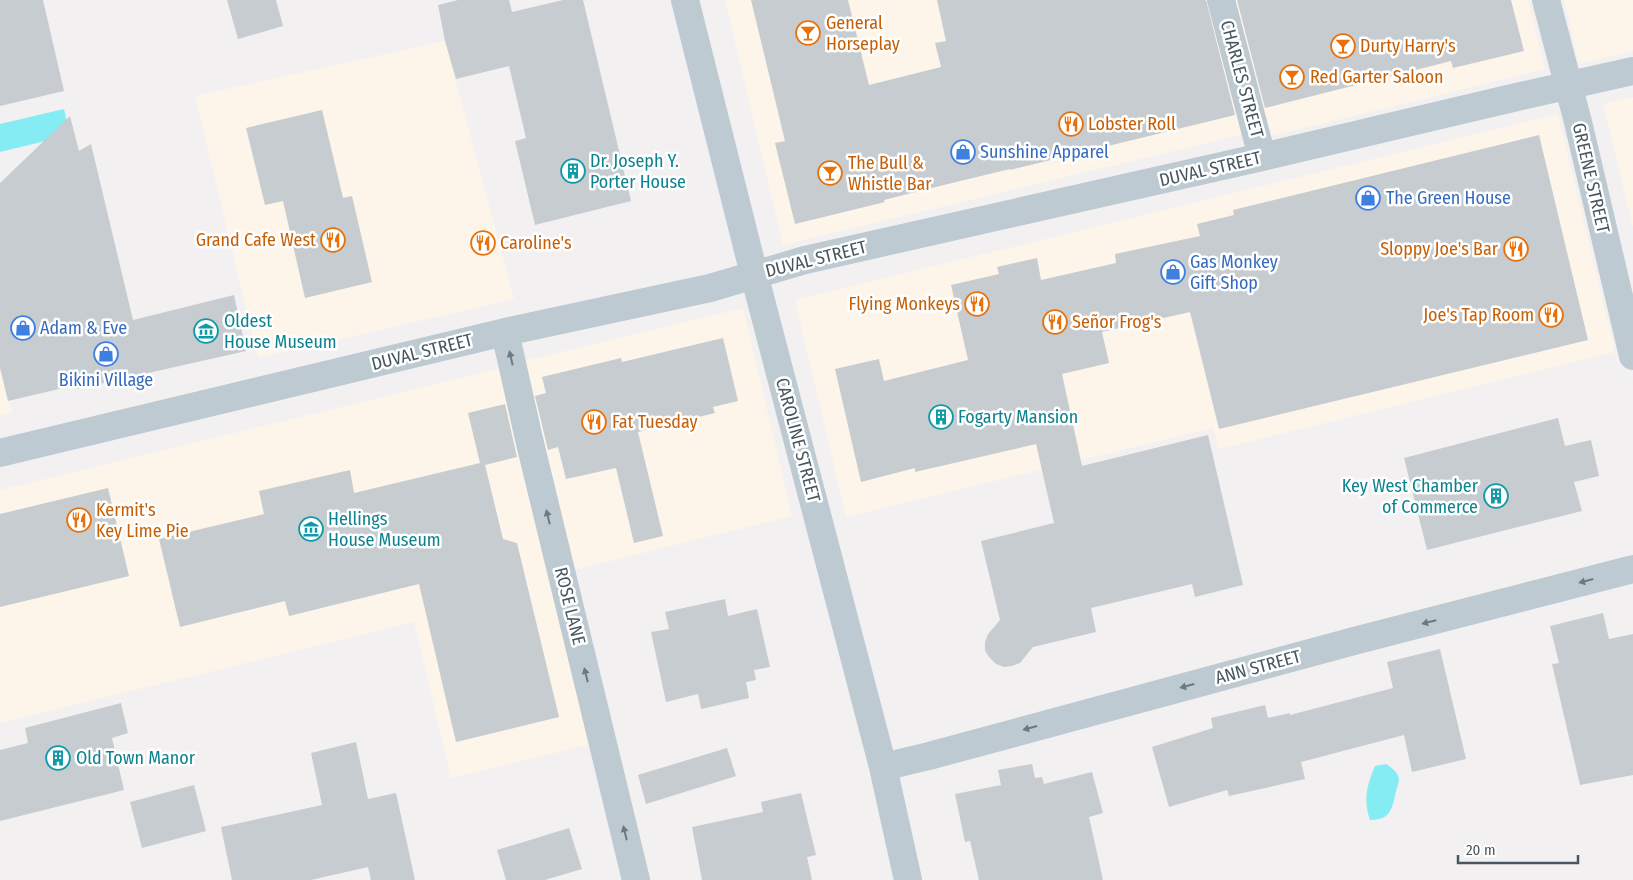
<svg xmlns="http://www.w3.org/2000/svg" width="1633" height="880" font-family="'Fira Sans Condensed',sans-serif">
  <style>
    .commercial { fill: #fdf5ea }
    .water { fill: #86ecf3 }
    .building { fill: #c7ccd0 }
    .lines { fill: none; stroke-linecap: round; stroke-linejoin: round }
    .minor { stroke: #bdcad1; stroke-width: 28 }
    .oneway { fill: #6a7a82 }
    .labels { text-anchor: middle; stroke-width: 5; stroke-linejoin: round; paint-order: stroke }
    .food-label { font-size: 18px; fill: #c56008; stroke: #fff; text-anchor: start }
    .street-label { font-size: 18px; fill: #475760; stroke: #fff }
    .shop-label { font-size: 18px; fill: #366cbe; stroke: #fff; text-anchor: start }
    .culture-label { font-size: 18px; fill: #0d838f; stroke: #fff; text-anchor: start }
  </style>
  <rect width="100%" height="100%" fill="#f3f0f1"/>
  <path class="commercial" d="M725,0H1212L1244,134L783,245Z
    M1235,0H1528L1545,69L1267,137Z
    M1564,0H1633V51L1579,64Z
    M445,41L514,299L258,358L195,96Z
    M1633,97V228L1603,104Z
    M1558,114L1615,352L1219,449L1213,428L846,517L795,300Z
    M743,308L792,516L570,571L520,362Z
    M0,366L12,413L0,415Z
    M506,367L596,743L451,778L414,622L0,723V490Z"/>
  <path class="water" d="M64,109L70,135L0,152V124Z
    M1386,764C1391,767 1398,772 1399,779C1399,782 1397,788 1396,791C1392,809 1391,820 1370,820C1363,800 1367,785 1375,766Z"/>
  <path class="building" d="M0,0H43L64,91L0,106Z
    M227,0H276L283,26L238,39Z
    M458,0H509L512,12L563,0H583L631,201L535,225L515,141L526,138L509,66L456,79L445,41L438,5Z
    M751,0H848L869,85L941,67L935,43L946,41L937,0H1206L1235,115L1010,170V169L948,184L884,200L885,202L795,224L775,143L785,141Z
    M1237,0H1511L1524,51L1453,68L1451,61L1265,108Z
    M322,110L343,198L352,196L372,282L305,298L283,201L265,205L246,128Z
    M70,116L79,151L91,144L133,320L234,295L246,351L77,389L76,385L8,401L0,368V183Z
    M1539,135L1588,340L1219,429L1190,312L1102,332L1109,363L1062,374L1082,466L1208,435L1243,585L1195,597L1192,584L1091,608L1096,632L1033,647L1020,663L1012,666L1004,667L996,664L990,658L985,651V642L988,634L1000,620L981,541L1054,523L1036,444L915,472V468L861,482L835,369L879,359L884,381L968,360L951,285L999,274L997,267L1037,258L1041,280L1116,263L1115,254L1200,236L1197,224L1234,215L1233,210Z
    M723,338L738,401L713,407L715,413L638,432L663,536L634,543L616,468L566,479L558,447L548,450L535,396L546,393L542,377L621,358L622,362Z
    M505,404L517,457L485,465L503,539L517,543L559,717L456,742L419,584L289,616L285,601L180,627L159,539L264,514L259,491L350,470L354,493L480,463L468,413Z
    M1558,418L1565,446L1591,440L1599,476L1574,482L1582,511L1427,550L1404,458Z
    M108,488L129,576L0,607V514Z
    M725,599L728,616L757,609L770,667L754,670L756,680L746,682L749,698L701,709L698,694L666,702L651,632L669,629L665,612Z
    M1603,613L1609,639L1633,634V775L1580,785L1552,664L1559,663L1550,626Z
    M1440,649L1466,759L1412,772L1404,735L1301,762L1305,779L1229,796L1227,790L1169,807L1152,747L1213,728L1211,718L1265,705L1268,718L1290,713V715L1393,688L1387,662Z
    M121,703L128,733L112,738L124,790L0,821V750L28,743L25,728Z
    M356,742L368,799L396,793L415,880H371L368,867L311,880H232L221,827L322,805L311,753Z
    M727,748L736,776L646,804L638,775Z
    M1032,764L1035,778L1042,777L1044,784L1092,772L1103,813L1089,817L1103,880H979L970,841L965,842L955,794L1001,785L998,770Z
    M194,785L206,831L142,848L130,802Z
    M801,793L816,855L807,857L812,880H702L692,827L763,812L761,802Z
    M569,828L582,869L545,880H506L497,850Z"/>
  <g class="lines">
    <path class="minor" d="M685,0L754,274L883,767L908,880
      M1221,0L1262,157
      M1546,0L1578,122L1633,356
      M505,332L529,439L636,880
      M0,453L505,332L710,288L805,260L1262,157L1521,96L1633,71
      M883,767L929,756L1354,641L1633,569"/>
  </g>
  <defs><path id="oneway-solid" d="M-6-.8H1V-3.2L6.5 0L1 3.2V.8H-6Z" transform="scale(1.25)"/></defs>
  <g class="oneway">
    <use href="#oneway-solid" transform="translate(511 358) rotate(-103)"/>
    <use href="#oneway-solid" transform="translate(548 517) rotate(-104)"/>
    <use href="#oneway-solid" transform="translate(1586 581) rotate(165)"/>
    <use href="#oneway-solid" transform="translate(1429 622) rotate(166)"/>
    <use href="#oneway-solid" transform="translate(586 675) rotate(-104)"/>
    <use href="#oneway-solid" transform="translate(1187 686) rotate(165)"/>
    <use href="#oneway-solid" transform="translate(1030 728) rotate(165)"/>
    <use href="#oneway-solid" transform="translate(625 833) rotate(-104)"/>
  </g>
  <defs>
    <g id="bar-ring" transform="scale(1.25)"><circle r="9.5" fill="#fff" stroke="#e8710a" stroke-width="1.5"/><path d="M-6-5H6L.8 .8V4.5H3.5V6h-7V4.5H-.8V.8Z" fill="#e8710a"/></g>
    <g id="restaurant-ring" transform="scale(1.25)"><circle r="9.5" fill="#fff" stroke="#e8710a" stroke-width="1.5"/><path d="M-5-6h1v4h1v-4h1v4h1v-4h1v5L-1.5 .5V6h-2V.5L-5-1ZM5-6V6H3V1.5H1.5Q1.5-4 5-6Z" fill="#e8710a"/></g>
    <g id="shop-ring" transform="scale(1.25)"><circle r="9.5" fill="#fff" stroke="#3f7fe0" stroke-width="1.5"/><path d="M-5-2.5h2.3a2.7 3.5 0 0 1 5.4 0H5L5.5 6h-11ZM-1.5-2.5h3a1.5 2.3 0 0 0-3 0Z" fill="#3f7fe0"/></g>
    <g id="building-ring" transform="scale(1.25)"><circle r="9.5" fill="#fff" stroke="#0f9aa8" stroke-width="1.5"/><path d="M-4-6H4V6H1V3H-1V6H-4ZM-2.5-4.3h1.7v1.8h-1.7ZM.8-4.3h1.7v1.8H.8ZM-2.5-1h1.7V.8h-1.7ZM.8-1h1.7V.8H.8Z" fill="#0f9aa8"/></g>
    <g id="museum-ring" transform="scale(1.25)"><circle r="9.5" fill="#fff" stroke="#0f9aa8" stroke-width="1.5"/><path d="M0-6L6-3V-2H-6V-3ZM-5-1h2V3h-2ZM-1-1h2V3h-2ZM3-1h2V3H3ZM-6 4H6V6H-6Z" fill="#0f9aa8"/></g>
  </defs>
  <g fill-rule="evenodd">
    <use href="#bar-ring" x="808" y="33"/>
    <use href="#bar-ring" x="1343" y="46"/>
    <use href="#bar-ring" x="1292" y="77"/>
    <use href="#restaurant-ring" x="1071" y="124"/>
    <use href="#shop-ring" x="963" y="152"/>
    <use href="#building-ring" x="573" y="171"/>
    <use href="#bar-ring" x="830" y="173"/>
    <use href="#shop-ring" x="1368" y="198"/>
    <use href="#restaurant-ring" x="333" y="240"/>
    <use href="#restaurant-ring" x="483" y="243"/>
    <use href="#restaurant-ring" x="1516" y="249"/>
    <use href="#shop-ring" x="1173" y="272"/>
    <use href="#restaurant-ring" x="977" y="304"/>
    <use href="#restaurant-ring" x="1551" y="315"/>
    <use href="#restaurant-ring" x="1055" y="322"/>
    <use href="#shop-ring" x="23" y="328"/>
    <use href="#museum-ring" x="206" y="331"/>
    <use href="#shop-ring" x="106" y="354"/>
    <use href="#building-ring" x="941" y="417"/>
    <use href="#restaurant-ring" x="594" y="422"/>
    <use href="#building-ring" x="1496" y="496"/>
    <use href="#restaurant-ring" x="79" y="520"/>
    <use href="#museum-ring" x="311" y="529"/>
    <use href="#building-ring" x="58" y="758"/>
  </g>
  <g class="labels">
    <g class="food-label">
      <text x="826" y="29">General<tspan x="826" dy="21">Horseplay</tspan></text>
      <text x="1360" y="52">Durty Harry's</text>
      <text x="1310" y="83">Red Garter Saloon</text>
      <text x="1088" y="130">Lobster Roll</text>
      <text x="848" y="169">The Bull &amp;<tspan x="848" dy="21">Whistle Bar</tspan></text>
      <text x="316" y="246" text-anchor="end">Grand Cafe West</text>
      <text x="500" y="249">Caroline's</text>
      <text x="1498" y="255" text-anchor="end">Sloppy Joe's Bar</text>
      <text x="960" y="310" text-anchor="end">Flying Monkeys</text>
      <text x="1534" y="321" text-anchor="end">Joe's Tap Room</text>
      <text x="1072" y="328">Señor Frog's</text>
      <text x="612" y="428">Fat Tuesday</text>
      <text x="96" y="516">Kermit's<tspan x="96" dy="21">Key Lime Pie</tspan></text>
    </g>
    <g class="street-label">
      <text transform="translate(1242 79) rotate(75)" y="6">CHARLES STREET</text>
      <text transform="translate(1210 169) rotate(-13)" y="6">DUVAL STREET</text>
      <text transform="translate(1591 178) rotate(77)" y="6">GREENE STREET</text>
      <text transform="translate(816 259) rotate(-14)" y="6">DUVAL STREET</text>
      <text transform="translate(422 352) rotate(-14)" y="6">DUVAL STREET</text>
      <text transform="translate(798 440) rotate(75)" y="6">CAROLINE STREET</text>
      <text transform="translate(570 606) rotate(76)" y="6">ROSE LANE</text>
      <text transform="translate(1258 667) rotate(-15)" y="6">ANN STREET</text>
    </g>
    <g class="shop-label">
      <text x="980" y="158">Sunshine Apparel</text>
      <text x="1386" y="204">The Green House</text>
      <text x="1190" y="268">Gas Monkey<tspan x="1190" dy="21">Gift Shop</tspan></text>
      <text x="40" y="334">Adam &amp; Eve</text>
      <text x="106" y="386" text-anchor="middle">Bikini Village</text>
    </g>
    <g class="culture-label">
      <text x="590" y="167">Dr. Joseph Y.<tspan x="590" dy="21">Porter House</tspan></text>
      <text x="224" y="327">Oldest<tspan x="224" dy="21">House Museum</tspan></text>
      <text x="958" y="423">Fogarty Mansion</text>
      <text x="1478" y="492" text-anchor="end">Key West Chamber<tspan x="1478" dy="21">of Commerce</tspan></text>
      <text x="328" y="525">Hellings<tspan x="328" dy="21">House Museum</tspan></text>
      <text x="76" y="764">Old Town Manor</text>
    </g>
  </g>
  <path d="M1458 855v8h120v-8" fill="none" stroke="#475760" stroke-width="2.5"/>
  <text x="1466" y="855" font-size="15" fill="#475760" stroke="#ffffff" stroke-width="4" paint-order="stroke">20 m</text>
</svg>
